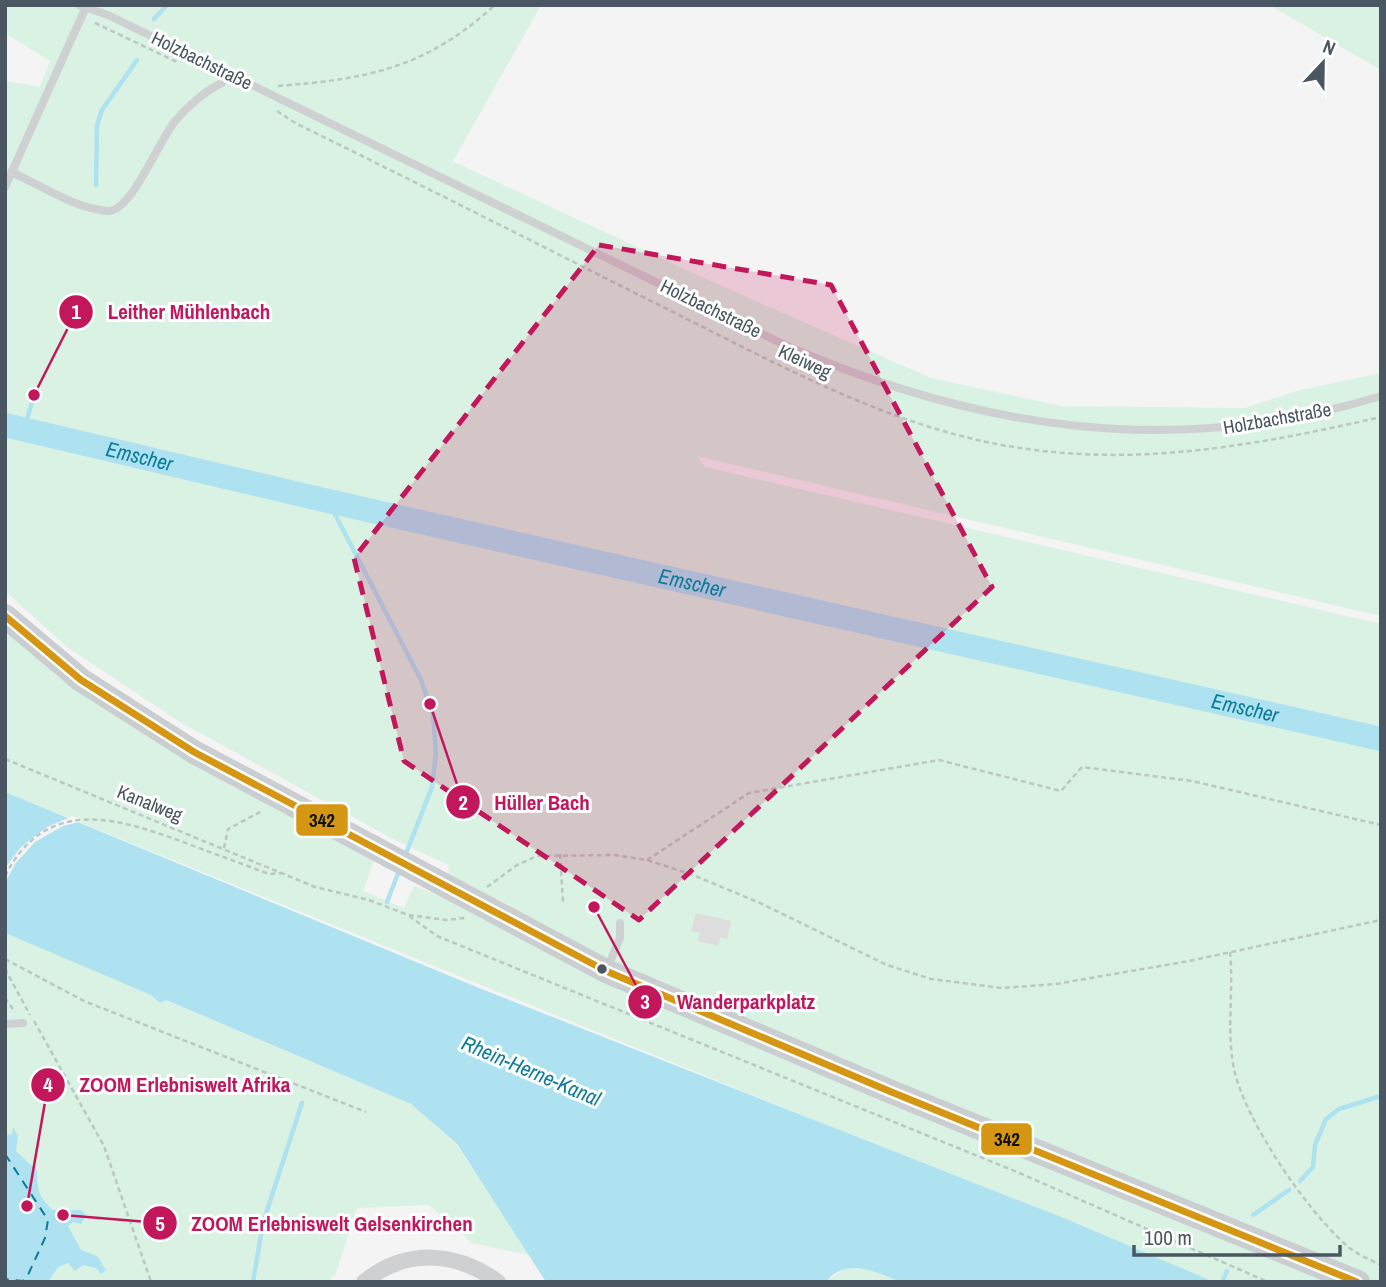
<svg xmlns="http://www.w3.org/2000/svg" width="1386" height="1287" font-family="'Archivo Narrow',sans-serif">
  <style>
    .green { fill: #d9f2e3 }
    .water { fill: #aee2f0 }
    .pier { fill: #f4f4f4 }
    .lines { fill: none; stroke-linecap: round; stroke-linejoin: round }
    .stream { stroke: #aee2f0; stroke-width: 4.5 }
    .river { stroke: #aee2f0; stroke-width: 24 }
    .ferry { stroke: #0c7c9b; stroke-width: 2; stroke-dasharray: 9 7; stroke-linecap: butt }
    .building { fill: #ddddde }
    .path { stroke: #bcc7c4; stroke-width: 2.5; stroke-dasharray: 5 3.5; stroke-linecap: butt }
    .service { stroke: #ced0d2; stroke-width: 8 }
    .minor { stroke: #ced0d2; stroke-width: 16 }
    .primary { stroke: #caced1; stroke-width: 24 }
    .bus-1-casing { stroke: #fff; stroke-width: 12 }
    .bus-1 { stroke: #d49613; stroke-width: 7 }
    .marked { fill: #c2185b; fill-opacity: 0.2; stroke: #c2185b; stroke-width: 5; stroke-dasharray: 14 9; stroke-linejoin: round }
    .bus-dot { fill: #4a5661; stroke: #fff; stroke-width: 2.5 }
    .labels { text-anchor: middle; stroke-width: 6; stroke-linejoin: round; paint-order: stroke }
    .street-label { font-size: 19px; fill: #4a5661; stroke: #fff }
    .water-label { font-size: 21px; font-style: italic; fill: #0c7c9b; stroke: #fff }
    .leader { fill: none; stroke: #c2185b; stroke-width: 2.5 }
    .callout-dot { fill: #c2185b; stroke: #fff; stroke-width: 2.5 }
    .mark-label { font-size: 21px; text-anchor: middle; font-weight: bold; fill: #fff }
    .callout-label { font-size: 21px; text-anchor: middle; font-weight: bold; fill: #c2185b; stroke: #fff; stroke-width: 6; stroke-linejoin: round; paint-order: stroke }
    .line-badge { stroke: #fff; stroke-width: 2.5 }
    .pale-badge-label { font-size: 19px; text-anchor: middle; font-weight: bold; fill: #111 }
  </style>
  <rect width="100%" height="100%" fill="#f4f4f4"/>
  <path class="green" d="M5,5H541L451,165L454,162L706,279L931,378L1061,406L1245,408L1296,391L1381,373V616L697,456L705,467L1381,624V1282H1214L5,792V625L56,676L140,728L374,861L363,891L404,908L414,886L440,896L450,866L391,838L180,722L67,647L5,591V81L40,87L50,61L5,33Z
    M1269,5H1381V70Z
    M5,933L151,995L160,1003L165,1000L411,1104L456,1144L529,1255L472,1243L429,1205L357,1208L336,1273L329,1282H5Z
    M847,1267L872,1270L901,1282H826Z"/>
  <path class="water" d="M5,792L479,988L1071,1221L1214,1282H901C876,1272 846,1256 826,1282H546L457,1144L411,1104L166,1000L160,1003L151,995L5,933Z
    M13,1127L18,1136L16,1151L37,1171C37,1191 39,1197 53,1210H81L86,1215L81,1224L73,1222L68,1226L81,1250L97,1256L106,1270L101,1274L96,1268L83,1265L75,1271L68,1263L58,1267L48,1282H5V1136L12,1134Z"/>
  <path class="pier" d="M73,816L83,821L63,826L35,842L15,864L5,883V868L21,847L47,827Z"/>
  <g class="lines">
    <path class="stream" d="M154,19L167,5
      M96,185L97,125L102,110L137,60
      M24,430L34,395
      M328,501L421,680L433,715L436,753L432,787L405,856
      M387,902L399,871
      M1300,1181L1313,1167L1315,1145L1326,1119L1339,1109L1381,1096
      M1253,1215L1289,1190
      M253,1282L263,1223L302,1103
      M1222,1282L1227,1271"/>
    <path class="river" id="s1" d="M5,425L328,501L1381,739"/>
    <path class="ferry" d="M5,1154L48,1220L45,1238L27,1277L23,1281L5,1279"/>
  </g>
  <path class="building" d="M696,913L731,921L727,939L720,937L718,946L698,941L700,933L691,931Z"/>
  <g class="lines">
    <path class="path" d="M95,23L177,62
      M278,86C368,79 426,68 495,5
      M277,111L297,124C424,186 551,251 677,314C791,371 907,435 1035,450C1152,465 1267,443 1381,417
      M5,759L315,887L369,900L408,915L446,920L465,918
      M224,848L228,829L262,811
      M560,854L563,902
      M647,860L749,793L939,760L1061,791L1082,767L1192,781L1381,825
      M5,876C46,796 115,817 183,842C212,853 240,863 269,874L283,873
      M487,887L517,865L537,856L614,855L647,860L693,875L760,903L887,965L931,979L1002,988L1056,984L1189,961L1381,920
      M409,916L437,936L1017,1172L1268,1282
      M1230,952C1234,991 1226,1030 1234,1069C1245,1120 1305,1208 1344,1243C1354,1253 1368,1259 1381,1265
      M5,959L84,1001L366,1112
      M5,969L30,1015
      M5,998L15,1012
      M34,1021L104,1146L151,1282"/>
    <path class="service" d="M79,5L108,15L785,345C979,430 1175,459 1381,396
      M13,173C43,186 73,208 107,211C131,214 159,139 176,120C187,107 206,90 222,83
      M5,187L85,9
      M607,969L620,938V923
      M5,1024L23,1023"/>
    <path class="minor" d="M364,1282C406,1248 456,1251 498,1282"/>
    <path class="primary" d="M5,616L81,680L194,752L606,971L889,1091L1358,1282"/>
    <g class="bus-1-casing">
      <path id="bus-1" d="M5,616L81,680L194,752L606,971L889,1091L1357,1282"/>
    </g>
    <use href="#bus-1" class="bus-1"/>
  </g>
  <path class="marked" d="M599,245L831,285L992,587L639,920L404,761L354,558Z"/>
  <circle class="bus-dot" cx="602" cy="969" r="6"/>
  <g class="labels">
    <g class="street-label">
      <text transform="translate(202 60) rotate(26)" y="7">Holzbachstraße</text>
      <text transform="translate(711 308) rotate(26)" y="7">Holzbachstraße</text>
      <text transform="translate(805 361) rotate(25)" y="7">Kleiweg</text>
      <text transform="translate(1277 418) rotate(-10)" y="7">Holzbachstraße</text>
      <text transform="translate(150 803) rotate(22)" y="7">Kanalweg</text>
    </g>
    <g class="water-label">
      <text dy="7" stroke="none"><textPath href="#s1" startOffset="138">Emscher</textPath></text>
      <text dy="7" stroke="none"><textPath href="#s1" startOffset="705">Emscher</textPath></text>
      <text dy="7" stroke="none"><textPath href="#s1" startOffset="1272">Emscher</textPath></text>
      <text transform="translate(531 1071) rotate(23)" y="7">Rhein-Herne-Kanal</text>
    </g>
  </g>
  <path class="leader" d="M34 395L76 312M430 704L463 802M594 907L645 1002M27 1206L48 1085M63 1215L160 1223"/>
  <g class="callout-dot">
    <circle cx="34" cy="395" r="7"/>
    <circle cx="430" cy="704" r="7"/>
    <circle cx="594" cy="907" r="7"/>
    <circle cx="27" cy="1206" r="7"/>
    <circle cx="63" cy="1215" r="7"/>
    <circle cx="76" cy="312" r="18"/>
    <circle cx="463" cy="802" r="18"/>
    <circle cx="645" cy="1002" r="18"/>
    <circle cx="48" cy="1085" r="18"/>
    <circle cx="160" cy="1223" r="18"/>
  </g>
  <g class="mark-label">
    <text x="76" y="319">1</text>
    <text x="463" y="810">2</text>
    <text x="645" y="1009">3</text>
    <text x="48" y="1092">4</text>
    <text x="160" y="1231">5</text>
  </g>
  <g class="callout-label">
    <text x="189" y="319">Leither Mühlenbach</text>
    <text x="542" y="810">Hüller Bach</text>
    <text x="746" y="1009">Wanderparkplatz</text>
    <text x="185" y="1092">ZOOM Erlebniswelt Afrika</text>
    <text x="332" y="1231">ZOOM Erlebniswelt Gelsenkirchen</text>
  </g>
  <g class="line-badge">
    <rect x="295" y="803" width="54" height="34" rx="7" fill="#d49613"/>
    <rect x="980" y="1122" width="53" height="34" rx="7" fill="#d49613"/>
  </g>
  <g class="pale-badge-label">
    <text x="322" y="827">342</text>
    <text x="1007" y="1146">342</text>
  </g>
  <rect width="1386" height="1287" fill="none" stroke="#4a5661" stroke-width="14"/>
  <g transform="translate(1323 63) rotate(22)" stroke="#ffffff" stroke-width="5" paint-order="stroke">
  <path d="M0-5L12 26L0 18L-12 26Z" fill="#4a5661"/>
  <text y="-10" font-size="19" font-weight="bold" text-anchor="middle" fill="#4a5661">N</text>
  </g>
  <path d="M1134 1245v10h206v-10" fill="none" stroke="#4a5661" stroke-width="3.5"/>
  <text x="1144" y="1245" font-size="21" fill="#4a5661" stroke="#ffffff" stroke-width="5" paint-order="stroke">100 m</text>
</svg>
